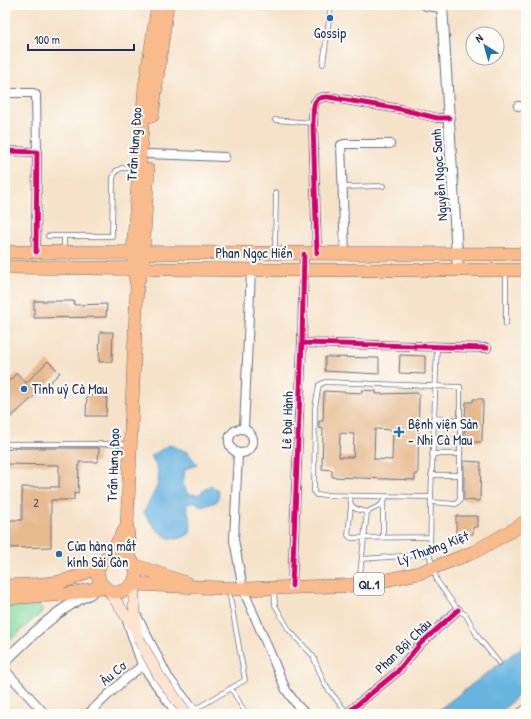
<svg xmlns="http://www.w3.org/2000/svg" width="531" height="719" font-family="'Patrick Hand',sans-serif">
  <style>
    .green { fill: #7cd69c; stroke: #4c827d }
    .water { fill: #68b4e1; stroke: #4272a0 }
    .building { fill: #e6b98f; fill-rule: evenodd }
    .lines { fill: none; stroke-linecap: round; stroke-linejoin: round }
    .service-casing { stroke: #676e83; stroke-width: 5.5 }
    .minor-casing { stroke: #676e83; stroke-width: 10 }
    .tertiary-casing { stroke: #676e83; stroke-width: 12 }
    .secondary-casing { stroke: #676e83; stroke-width: 12 }
    .primary-casing { stroke: #676e83; stroke-width: 14 }
    .trunk-casing { stroke: #676e83; stroke-width: 14 }
    .service { stroke: #fff; stroke-width: 4 }
    .minor { stroke: #fff; stroke-width: 8 }
    .tertiary { stroke: #fff; stroke-width: 10 }
    .secondary { stroke: #fde4d1; stroke-width: 11 }
    .primary { stroke: #fabb8c; stroke-width: 13 }
    .trunk { stroke: #fabb8c; stroke-width: 13 }
    .secondary-bridge-casing { stroke: #676e83; stroke-width: 12; stroke-linecap: butt }
    .secondary-bridge { stroke: #fde4d1; stroke-width: 11 }
    .cycleway-casing { stroke: #fdfcf7; stroke-width: 8 }
    .cycleway { stroke: #d6006c; stroke-width: 5 }
    .poi-dot { fill: #1f6fb2; stroke: #fdfcf7; stroke-width: 1.5 }
    .labels { text-anchor: middle; stroke-width: 4; stroke-linejoin: round; paint-order: stroke }
    .number-label { font-size: 12px; fill: #4e526a }
    .shield { fill: #fdfcf7; stroke: #5f6c8c; stroke-width: 1 }
    .shield-label { font-size: 13px; font-weight: bold; fill: #1b2f5e }
    .poi-label { font-size: 14px; fill: #1b2f5e; stroke: #fdfcf7; text-anchor: start }
    .street-label { font-size: 14px; fill: #1b2f5e; stroke: #fdfcf7 }
  </style>
  <rect width="100%" height="100%" fill="#fdfcf7"/>
  <filter id="ink" filterUnits="userSpaceOnUse"><feTurbulence type="fractalNoise" baseFrequency=".025" numOctaves="2"/><feDisplacementMap in="SourceGraphic" scale="8" xChannelSelector="R" yChannelSelector="G"/><feConvolveMatrix kernelMatrix="1 2 1 2 8 2 1 2 1" color-interpolation-filters="sRGB"/></filter>
  <filter id="wash" filterUnits="userSpaceOnUse"><feTurbulence type="fractalNoise" baseFrequency=".012" numOctaves="4" result="noise"/><feDisplacementMap in="SourceGraphic" scale="16" xChannelSelector="R" yChannelSelector="G"/><feGaussianBlur stdDeviation="0.9" result="paint"/><feColorMatrix in="noise" values="0 0 0 0 0 0 0 0 0 0 0 0 0 0 0 0 0 1.4 0 .05"/><feComposite in="paint" operator="in"/></filter>
  <g filter="url(#wash)">
    <rect width="100%" height="100%" fill="#f5e2c9"/>
    <path class="green" d="M34,604L44,610L5,645V605Z"/>
    <path class="water" d="M169,445L188,452L197,465L185,469L183,484L188,494L198,495L211,485L218,490L219,496L216,502L202,507L196,502L186,504L191,524L190,533C170,549 155,529 144,513C154,488 167,483 151,456Z
      M526,644V688L499,714H433Z"/>
    <g id="blocks">
      <path class="building" d="M34,301H74V305L107,304L106,317L34,318Z
        M100,332H113L112,362H99Z
        M400,355L425,356V374L399,373Z
        M325,357L379,358V374L325,371Z
        M48,361L60,373L10,418L5,413V385L17,373L26,383Z
        M362,390L376,391V394L419,393L418,474H415V480L332,477V470L322,469L323,429L319,428V421H323L324,391L362,393ZM375,429L393,430L392,460L374,459ZM340,433L354,434L353,457H339Z
        M87,395L107,396L106,416H86Z
        M473,399H483L482,442H471L472,438H464L466,402H473Z
        M12,448H99L98,462H79L78,494L74,493V500H51V547L5,548V520H22V487H59V465L5,464V450L12,449Z
        M464,461L481,462L480,501L464,500Z
        M456,516H478V527H473V534H456Z"/>
    </g>
  </g>
  <g filter="url(#ink)">
    <use href="#blocks" fill-opacity="0" stroke="#676e83" stroke-width="1"/>
    <g class="lines">
      <g class="service-casing">
        <path id="service" d="M323,64L331,5
          M275,120L313,123
          M343,187L383,186
          M48,236H112L113,178L116,171L122,168H137
          M64,249V236
          M275,250L276,192
          M506,271V324
          M437,346L431,497L430,557L437,581L458,610L466,615L478,637L499,663
          M433,418L461,420
          M433,437L460,440
          M5,444H129
          M432,454H460
          M431,475H460
          M350,497L351,505L356,509L367,512
          M431,502L456,504L460,500V387L325,382L319,385L315,407L314,492L316,495L431,497
          M383,503V538
          M351,505L348,535L351,538L430,537
          M362,559L430,554
          M359,583L367,512L381,505L386,497
          M274,590L275,605L289,630L313,656L325,685L347,713
          M231,688L246,714
          M194,710L245,680L229,591"/>
      </g>
      <g class="minor-casing">
        <path id="minor" d="M524,5L526,9
          M5,93H33L36,95L37,152
          M518,106L526,107
          M5,151L37,152L36,252
          M149,154L225,157
          M317,253L313,123C314,110 310,96 328,97L400,109L437,118H449
          M345,254L341,145L344,144H390
          M302,343L487,348
          M229 441a12 12 0 1 1 24 0a12 12 0 1 1-24 0Z
          M244,429L251,270
          M238,453L234,540L243,589L286,690L297,705L306,714
          M292,586L302,343L304,254
          M136,614L168,677L197,714
          M127,621L142,665L177,714
          M5,670L45,714
          M88,714L125,679L146,663
          M346,714L397,672L420,644L458,610
          M519,714L526,709"/>
      </g>
      <g class="tertiary-casing">
        <path id="tertiary" d="M426,5L442,7L445,5
          M442,5L458,271
          M5,661C32,635 57,609 91,593"/>
      </g>
      <g class="secondary-casing">
        <path id="secondary" d="M133,584L136,631
          M109,591L136,631L139,639"/>
      </g>
      <g class="primary-casing">
        <path id="primary" d="M152,116L167,5
          M139,279L142,267L148,170
          M110,555L127,526
          M130,559L127,526L137,285L133,268V252L145,86L158,5"/>
      </g>
      <g class="trunk-casing">
        <path id="trunk" d="M5,252L526,254
          M5,267L251,270H526
          M98 573a19 19 0 1 1 38 0a19 19 0 1 1-38 0Z
          M134,565L186,583
          M133,584L243,589L363,585L419,573L474,552L518,527L526,521
          M5,586C42,584 70,587 100,563
          M5,598L69,594L103,587"/>
      </g>
      <use href="#service" class="service"/>
      <use href="#minor" class="minor"/>
      <use href="#tertiary" class="tertiary"/>
      <use href="#secondary" class="secondary"/>
      <use href="#primary" class="primary"/>
      <use href="#trunk" class="trunk"/>
      <g class="secondary-bridge-casing">
        <path id="secondary-bridge" d="M139,639L159,676L187,714"/>
      </g>
      <use href="#secondary-bridge" class="secondary-bridge"/>
      <g class="cycleway-casing">
        <path id="cycleway" d="M5,151L37,152L36,252
          M317,253L313,123C314,110 310,96 328,97L400,109L437,118H449
          M302,343L487,348
          M292,586L302,343L304,254
          M346,714L397,672L420,644L458,610"/>
      </g>
      <use href="#cycleway" class="cycleway"/>
    </g>
  </g>
  <g class="poi-dot">
    <circle cx="330" cy="18" r="4"/>
    <circle cx="24" cy="389" r="4"/>
    <path d="M397 426h4v4h4v4h-4v4h-4v-4h-4v-4h4z"/>
    <circle cx="59" cy="554" r="4"/>
  </g>
  <g class="labels">
    <g class="number-label">
      <text x="36" y="507">2</text>
    </g>
    <rect class="shield" x="354" y="573" width="30" height="22" rx="3"/>
    <g class="shield-label">
      <text x="369" y="589">QL.1</text>
    </g>
    <g class="poi-label">
      <text x="330" y="38" text-anchor="middle">Gossip</text>
      <text x="32" y="394">Tỉnh uỷ Cà Mau</text>
      <text x="408" y="429">Bệnh viện Sản<tspan x="408" dy="16">- Nhi Cà Mau</tspan></text>
      <text x="67" y="551">Cửa hàng mắt<tspan x="67" dy="16">kính Sài Gòn</tspan></text>
    </g>
    <g class="street-label">
      <text transform="translate(134 144) rotate(-86)" y="5">Trần Hưng Đạo</text>
      <text transform="translate(439 175) rotate(-94)" y="5">Nguyễn Ngọc Sanh</text>
      <text x="254" y="258">Phan Ngọc Hiển</text>
      <text transform="translate(287 420) rotate(-88)" y="5">Lê Đại Hành</text>
      <text transform="translate(113 465) rotate(-88)" y="5">Trần Hưng Đạo</text>
      <text transform="translate(433 548) rotate(-20)" y="5">Lý Thường Kiệt</text>
      <text transform="translate(403 646) rotate(-44)" y="5">Phan Bội Châu</text>
      <text transform="translate(113 673) rotate(-41)" y="5">Âu Cơ</text>
    </g>
  </g>
  <rect width="531" height="719" fill="none" stroke="#fdfcf7" stroke-width="20"/>
  <g transform="translate(485 46) rotate(323)"><circle r="19" fill="#fdfcf7" stroke="#a3aaba"/>
  <path d="M0-3L7 15L0 10L-7 15Z" fill="#1f6fb2"/>
  <text y="-6" font-size="11" font-weight="bold" text-anchor="middle" fill="#1b2f5e">N</text>
  </g>
  <path d="M28 44v6h106v-6" fill="none" stroke="#1b2f5e" stroke-width="2"/>
  <text x="34" y="44" font-size="12" fill="#1b2f5e" stroke="#fdfcf7" stroke-width="3" paint-order="stroke">100 m</text>
</svg>
